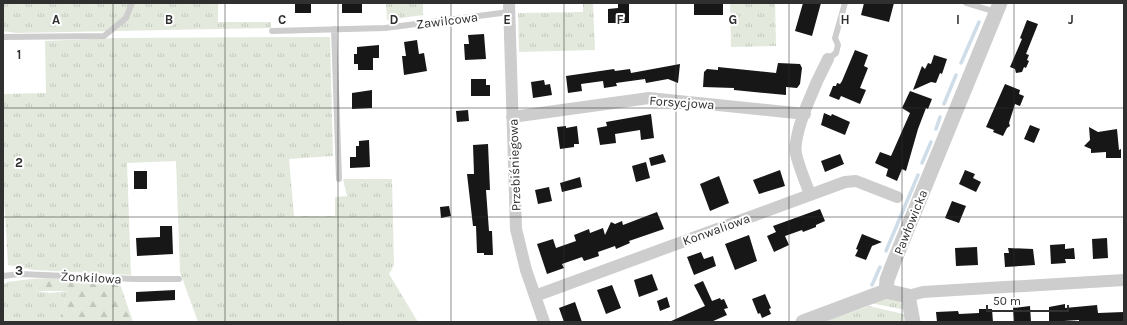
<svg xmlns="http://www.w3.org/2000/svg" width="1127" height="325" font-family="Karla,sans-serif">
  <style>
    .grass { fill: url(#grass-tufts) }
    .forest { fill: url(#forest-firs) }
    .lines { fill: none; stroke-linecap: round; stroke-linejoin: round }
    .stream { stroke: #cfdde9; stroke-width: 3.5 }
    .building { fill: #171717 }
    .service { stroke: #cdcdcd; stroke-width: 6 }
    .minor { stroke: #cdcdcd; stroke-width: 12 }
    .tertiary { stroke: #cdcdcd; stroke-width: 15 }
    .grid { fill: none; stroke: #303030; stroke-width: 1; stroke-opacity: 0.55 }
    .labels { text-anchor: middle; stroke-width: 4; stroke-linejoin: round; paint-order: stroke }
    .street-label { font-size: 13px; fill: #303030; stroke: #fff }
    .grid-label { font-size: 13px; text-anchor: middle; font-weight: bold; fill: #303030; stroke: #fff; stroke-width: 4; stroke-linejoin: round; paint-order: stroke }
  </style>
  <defs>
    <pattern id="grass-tufts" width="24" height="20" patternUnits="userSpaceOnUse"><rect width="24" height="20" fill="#e3e9dd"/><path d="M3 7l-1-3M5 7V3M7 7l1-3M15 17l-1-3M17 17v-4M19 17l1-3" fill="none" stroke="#c3c8be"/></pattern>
    <pattern id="forest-firs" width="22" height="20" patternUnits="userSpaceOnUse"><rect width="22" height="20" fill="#e3e9dd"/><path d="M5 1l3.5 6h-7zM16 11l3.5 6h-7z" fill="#c3c8be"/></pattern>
  </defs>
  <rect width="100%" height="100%" fill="#fff"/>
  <path class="grass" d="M3,3H218V22H271V28L16,33L3,31Z
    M386,3H423V15L387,20Z
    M583,3H593L595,50L519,52L518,13L583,12Z
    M730,3H775L776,46L731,47Z
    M330,37L333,156L289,159L294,216H335V197L347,196L343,179H392L394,265L389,274L418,322H198L180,272L176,161L127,163L131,275L34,270L8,265L3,180V94L46,93L45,41L114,38Z
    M31,279L37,291L50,293L68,291L59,322H4L3,285L7,282Z
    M884,297L899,301L906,310L870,303Z
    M869,306L907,315L908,322H829L828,320Z"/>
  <path class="forest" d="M51,278L120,284L133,322H59L68,291H37L31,279Z"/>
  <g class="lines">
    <path class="stream" d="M961,63L979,22
      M944,104L956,75
      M936,129L940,117
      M922,163L931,142
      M886,251L918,175
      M872,285L880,267"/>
  </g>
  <path class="building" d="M295,3H311V13H295Z
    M342,3H362V13H342Z
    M618,3H629V23H608V9L618,8Z
    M694,3H723V15H694Z
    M803,3H821L812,36L795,31Z
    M864,3H894L889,22L861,15Z
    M1027,20L1038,24L1026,54L1029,55L1027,60L1029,61L1026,68L1024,67L1022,72L1016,73L1015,69L1010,67L1022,39L1020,38Z
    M484,34L486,59L465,60L464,44H469L468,35Z
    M417,40L419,54L424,53L427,71L404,75L402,56H406L404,42Z
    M379,45V58H373V70H358V64H354V54H357V47Z
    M855,50L868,55L864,66L868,68L860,88L866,90L860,104L841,96L839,100L829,96L833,86H836L837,83L840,84L842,81Z
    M934,55L947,59L942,74L940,73L936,83L931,82L913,90L922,66L925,69L928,63L931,64Z
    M778,63L800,64L802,68L800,84L797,88L786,87V95L734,90V88L703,87L704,72L707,69L718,70V67L776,73Z
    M680,64L678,83L668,79L646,83L645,79L616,83L617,86L604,88L603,81L581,84L582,91L568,93L566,76L614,69L615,71L630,69L631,73Z
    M471,79H486V85H490V96H471Z
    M544,80L545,85L550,84L552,95L533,98L531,82Z
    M1005,84L1020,90L1019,94L1024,96L1020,106L1015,104L1009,123L1010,126L1007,128L1003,136L993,132L994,130L986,127Z
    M372,90V108L352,109V93Z
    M910,91L932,99L928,109L926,108L918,129L906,171L902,169L897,181L886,176L888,169L875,163L880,152L891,156L910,113L902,108Z
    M468,110L469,121L457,122L456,111Z
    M824,113L831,116L832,114L850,122L845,135L821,125Z
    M651,114L654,138L641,140L640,130L615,134L616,143L600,145L597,128L607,126L606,122Z
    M1030,125L1040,129L1034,143L1024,139Z
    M566,126V128L577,126L579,144H574V147L560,149L557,127Z
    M1089,127L1098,132L1117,129L1119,150L1121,149V158H1106V152L1091,153V149L1084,146L1090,140Z
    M369,140L370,167L350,168V157H356V146H359V141Z
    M488,144L490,190H486L489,231H492L493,255H484V253H477L476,226H473L467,174H474L473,145Z
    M663,154L666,162L651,166L649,158Z
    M840,154L844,164L825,172L821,161Z
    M646,162L650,178L636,182L632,166Z
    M780,170L785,186L759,194L753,180Z
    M965,170L975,174L973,178L981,182L976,192L959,184Z
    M134,171H147V189H134Z
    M719,176L729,203L710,211L700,184Z
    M580,177L582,187L562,192L560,183Z
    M549,187L552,201L538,204L535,190Z
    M952,201L966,206L959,223L945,218Z
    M449,206L451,216L441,218L440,207Z
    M820,209L825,221L816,225V227L803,232L802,230L785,236L789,245L774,252L767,236L776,232L773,226Z
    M657,212L664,229L629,241L630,243L616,249L615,246L598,252L599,256L584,261L582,257L562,264L564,268L547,274L537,244L553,239L556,248L576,241L574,235L589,229L590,233L603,228L605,235L611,222L615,224L622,221L623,225Z
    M160,226H172L173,254L137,256L136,238L160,237Z
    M862,234L882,242L872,246L866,260L855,256L858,250L856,249Z
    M749,235L757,261L735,270L725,244Z
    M1107,238L1108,258L1093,259L1092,239Z
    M1065,244V249L1074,248L1075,259H1065L1066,263L1051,264L1050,245Z
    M977,247L978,265L956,266L955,248Z
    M1008,248L1033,249L1035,265L1005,267L1004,253H1009Z
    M701,252L704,259L713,256L716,266L694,275L687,257Z
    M652,274L658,290L639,297L634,280Z
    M703,281L712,301L720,298L721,300L724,299L728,308L724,309L727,315L711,322H669L705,306L694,285Z
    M612,285L621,308L606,314L597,290Z
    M175,290V300L136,302V292Z
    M765,294L771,308L769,309L771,314L762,318L760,313L758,314L752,299Z
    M667,297L670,307L660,311L657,301Z
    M575,302L582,322H564L559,308Z
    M1065,304V308L1097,305L1098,313L1124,312V322H1079V320L1049,322V307Z
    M1030,306L1031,322H1014L1013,308Z
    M979,309H992L993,322H937L936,312L958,311L959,314L979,313Z"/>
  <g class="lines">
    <path class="service" d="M966,3L996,12
      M334,29L339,179
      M272,31L385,28L509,12
      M3,37L104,36L126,18L132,3
      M828,59L836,53L838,45L835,38L845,3
      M3,276L20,274L135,279H179"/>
    <path class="minor" d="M509,3L516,229L526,270L544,322
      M512,117L649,98L805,114
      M810,194C805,181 799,167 796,154C792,133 818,78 828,59
      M535,296L845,182L856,181L897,197
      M908,296L923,292L955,290L1124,280"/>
    <path class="tertiary" d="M886,291L887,280L893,264L1000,3
      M886,291L908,296L913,322
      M803,322L886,291"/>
  </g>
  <path class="grid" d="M113,3V322M225,3V322M338,3V322M451,3V322M564,3V322M676,3V322M789,3V322M902,3V322M1014,3V322M3,108H1124M3,217H1124"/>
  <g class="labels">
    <g class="street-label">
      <text transform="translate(447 20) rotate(-7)" y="5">Zawilcowa</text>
      <text transform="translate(682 102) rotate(4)" y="5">Forsycjowa</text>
      <text transform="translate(514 165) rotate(-92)" y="5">Przebiśniegowa</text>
      <text transform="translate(910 222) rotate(-68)" y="5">Pawłowicka</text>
      <text transform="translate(716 229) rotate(-20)" y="5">Konwaliowa</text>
      <text transform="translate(91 277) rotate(3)" y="5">Żonkilowa</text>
    </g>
  </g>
  <g class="grid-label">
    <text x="56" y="24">A</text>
    <text x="169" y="24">B</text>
    <text x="282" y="24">C</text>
    <text x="394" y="24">D</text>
    <text x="507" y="24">E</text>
    <text x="620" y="24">F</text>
    <text x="733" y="24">G</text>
    <text x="845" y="24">H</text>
    <text x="958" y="24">I</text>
    <text x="1071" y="24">J</text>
    <text x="19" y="59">1</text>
    <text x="19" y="167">2</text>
    <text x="19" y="275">3</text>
  </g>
  <rect width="1127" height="325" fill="none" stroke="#303030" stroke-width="8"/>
  <path d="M987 305v6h81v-6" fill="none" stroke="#303030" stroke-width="2"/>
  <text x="993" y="305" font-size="12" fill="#303030" stroke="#ffffff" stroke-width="3" paint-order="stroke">50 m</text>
</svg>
